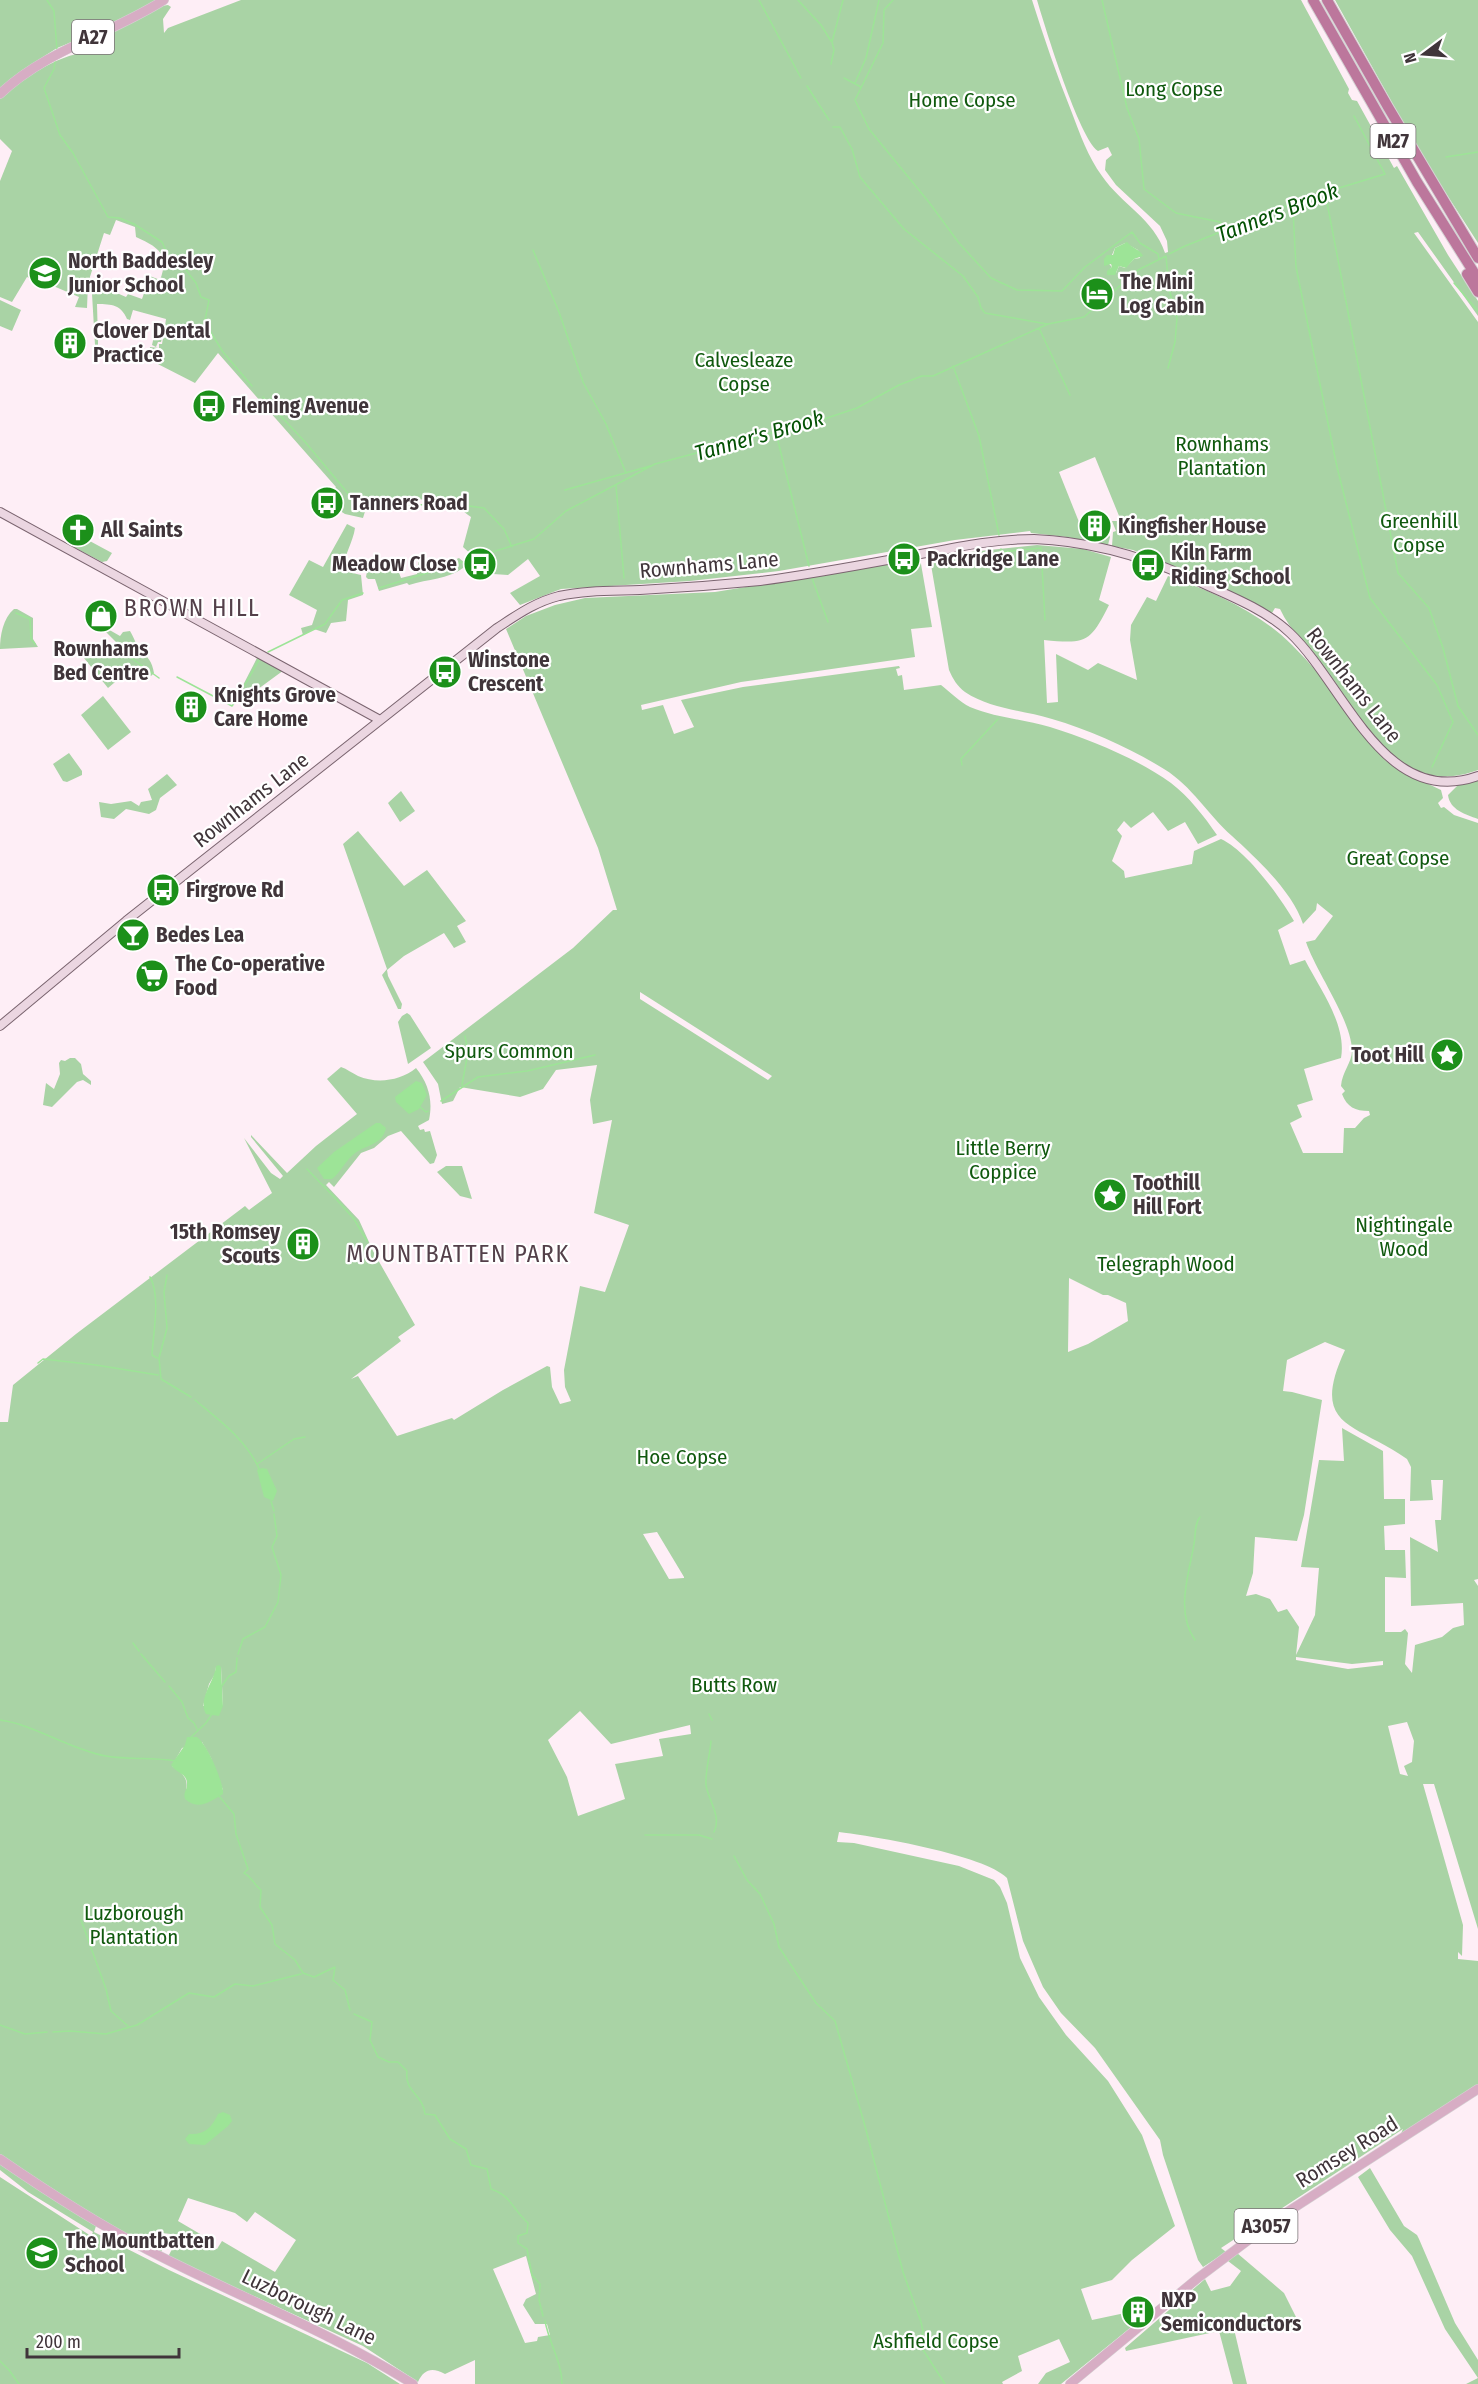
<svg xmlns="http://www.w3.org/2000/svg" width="1478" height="2384" font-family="'Fira Sans Condensed',sans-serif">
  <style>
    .green { fill: #a9d3a5; fill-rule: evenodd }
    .water { fill: #9de497 }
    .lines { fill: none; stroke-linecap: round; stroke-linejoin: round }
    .stream { stroke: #9de497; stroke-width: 1.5 }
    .secondary-casing { stroke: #7a646f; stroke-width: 10 }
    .primary-casing { stroke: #d5d3d4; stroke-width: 10 }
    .highway-casing { stroke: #d5d3d4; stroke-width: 12 }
    .secondary { stroke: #ebd6e1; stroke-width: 8 }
    .primary { stroke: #d7adc4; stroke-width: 9 }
    .highway { stroke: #bc779c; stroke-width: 10 }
    .labels { text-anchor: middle; stroke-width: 4.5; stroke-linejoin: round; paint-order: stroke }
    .shield { fill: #fff; stroke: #797275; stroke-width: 1.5 }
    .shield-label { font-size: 20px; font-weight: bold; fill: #40353a }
    .park-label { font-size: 21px; fill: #10590e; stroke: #fff }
    .poi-label { font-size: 21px; font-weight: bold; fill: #40353a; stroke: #fff; text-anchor: start }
    .street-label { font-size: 21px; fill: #40353a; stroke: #fff }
    .water-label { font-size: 22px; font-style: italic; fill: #045104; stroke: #fff }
    .quarter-label { font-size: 24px; letter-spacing: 1.5px; fill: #54404a; stroke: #fff }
  </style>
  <rect width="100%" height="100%" fill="#feeef6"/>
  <path class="green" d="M0,0H157L92,34L57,48L20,72L0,90Z
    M241,0H1032C1044,38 1057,76 1072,113C1080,134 1088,157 1102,176C1121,204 1154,219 1165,253L1168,252L1167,241L1160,226L1116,185L1105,170L1106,160L1112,155L1108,147L1098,151C1079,138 1045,27 1037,0H1301L1349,89L1348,93L1352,100L1357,101L1394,168L1397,166L1448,255L1478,301V316L1418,232L1414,233L1478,322V770C1401,799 1366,723 1327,671C1312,651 1290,631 1280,609L1275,608L1272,613L1251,601L1133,550L1112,546L1113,532L1116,531L1112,521H1118L1122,533H1126L1095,457L1059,472L1085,537L1108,533L1110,537L1108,545L1067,537L1031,533L1030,531L955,540L779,571L690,581L561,589L520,605L510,593L540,576L528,559L508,575L493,574L463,547L471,517C465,513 458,506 451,504C425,496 393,499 367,505L363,518L345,514L326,502L336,487L218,353L195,383L148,359L150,347L159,348V344H162L165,326L161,342H158L156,347L152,345L157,324L165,326L166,319L133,310L130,320L127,319C121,305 112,304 97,304L98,342V345H95L92,294L110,290L126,297L128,294L142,299L150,276L160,280C170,254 158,247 136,237L135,227L116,220L110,235L104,233L88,283L87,308L75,307L79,297L44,282L42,284L27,277L12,302L0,297V181L12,151L0,139V99C26,76 53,58 88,51V42L161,6L168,5L171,7L163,19L164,33L168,28ZM1125,243L1138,250L1140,258L1134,259L1125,268L1119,266L1116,273L1110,269L1112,267L1109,264L1108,255H1112L1115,248Z
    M1335,0H1478V243L1420,153Z
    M0,300L21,310L12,331L0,326Z
    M347,524L355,528C353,543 342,558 344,571L361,575L363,595L348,600L346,621L331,623L326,633L314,629L303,635L301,628L312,625L317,610L289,595L309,560L323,567Z
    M72,537L83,542L86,539L112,553L107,561L102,562L68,544Z
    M1037,545L1083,549L1111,557L1099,600L1109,605C1090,643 1086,644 1044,640L1047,703L1058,702L1056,654L1088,670L1098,663L1137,680L1130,640L1131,625L1147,597L1156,601L1168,576C1212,591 1259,612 1292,645C1327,679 1355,722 1385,760L1403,772L1441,790L1443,798L1438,803L1441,808L1444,807L1454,815L1478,823V1579L1474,1580L1478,1586V1929L1434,1784H1423L1463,1925L1462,1956L1458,1952V1959L1478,1961V2085L1400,2136L1403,2129L1221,2248L1226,2252L1203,2267L1198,2260L1163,2155L1160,2140L1095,2048L1061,2013L1043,1987L1023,1941L1007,1878C985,1855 874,1836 839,1832L837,1842L854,1843L959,1866L994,1880L1000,1887L1007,1903L1020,1958L1039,1997L1066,2035L1108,2081L1142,2135L1175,2226L1132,2260L1112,2280L1081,2289L1092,2320L1125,2313L1135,2324L1061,2384H1038L1046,2373L1070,2362L1059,2339L1018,2356L1022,2371L1002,2382L1003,2384H475V2360L445,2374C432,2367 424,2369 418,2382L363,2346L168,2257L173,2247L180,2248L179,2235L162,2233L163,2246L161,2253L84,2211L0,2155V1422H8L13,1385L76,1334L245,1206L249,1210L272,1193L244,1138L271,1173L280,1179L283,1176L251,1137V1135L287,1173L316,1146L357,1114L327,1079L341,1067C347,1069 352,1073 358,1076C377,1084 400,1081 416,1068C429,1084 433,1101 429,1120L418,1126L420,1130L424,1129L425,1132L430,1131L437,1155L434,1163L430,1164L401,1131L388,1136L374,1148L361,1153L334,1187L329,1182L326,1185L359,1220L373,1251L415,1325L398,1337L401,1341L351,1379L358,1376L397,1436L452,1418L454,1420L503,1390L547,1366L550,1367L552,1387L560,1404L571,1401L565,1387L564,1370L580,1286L605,1292L629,1225L594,1213L612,1120L593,1124L590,1100L597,1065L556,1070L543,1089L520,1097L460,1087L453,1101L442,1104L438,1084L423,1062L573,948L613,910H617L598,848L506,629L526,616L555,605L585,598L715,592L918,559L921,564L932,627L911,629L915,657L741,682L641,705L642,710L663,705L674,734L694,727L681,700L743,687L899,666L900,668L896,669L898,676L902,675L904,690L941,685C950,692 960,702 970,707C996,718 1024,719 1050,727C1089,739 1138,759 1171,783C1189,797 1204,816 1217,835L1198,844L1185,822L1168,831L1153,812L1131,828L1124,821L1117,830L1122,836L1112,861L1124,871L1125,878L1192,864L1194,851L1221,839C1247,851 1280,897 1294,921L1278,930L1290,965L1305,960C1320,989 1347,1025 1341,1058L1304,1069L1313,1100L1297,1105L1302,1117L1290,1123L1303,1153H1343L1344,1128H1355L1364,1118L1370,1115L1369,1111C1355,1111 1347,1107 1342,1094L1345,1091L1341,1086C1342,1072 1352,1062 1352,1051C1352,1021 1316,972 1306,942L1315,940L1333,916L1317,903L1316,910L1303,924C1293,892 1256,858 1232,836C1208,815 1192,786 1164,769C1130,748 1090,730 1052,719C1023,710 990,709 965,692C957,686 953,679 949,670L930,559L932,556ZM640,992L772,1076L768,1080L640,999ZM1069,1278L1103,1295H1108L1126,1303L1128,1321L1088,1344L1068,1352ZM1325,1342L1345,1350C1309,1428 1354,1422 1407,1459L1411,1467L1410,1501L1433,1500L1431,1480H1443L1441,1520H1435L1438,1552L1410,1537L1411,1606L1463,1603L1464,1625L1453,1628L1442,1637L1415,1645L1412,1673L1405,1664L1408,1633L1405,1629L1401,1632H1385V1577L1406,1578L1405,1550H1385L1384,1526L1405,1524V1499H1384L1383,1451L1342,1428L1344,1461L1319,1460L1301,1567L1319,1568L1315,1615L1296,1655L1299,1627L1287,1609L1278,1612L1270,1599L1256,1594L1246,1596L1253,1573L1255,1537L1297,1541L1304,1515L1322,1400L1292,1392L1283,1391L1287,1360ZM657,1532L684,1577V1578L669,1579L643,1534ZM1296,1657L1352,1664L1383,1661V1665L1348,1669L1296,1660ZM216,1667H221L223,1706H203L209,1684L215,1674ZM580,1711L611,1744L690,1725L691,1734L659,1739L663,1756L615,1764L625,1799L578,1816L567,1777L548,1740ZM1407,1722L1414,1741L1412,1762L1404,1766L1408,1776L1400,1774L1388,1726ZM202,1742L211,1758L223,1790H186C189,1778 181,1772 172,1766L182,1748ZM188,2198L235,2213L247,2222L255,2212L296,2240L275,2272L222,2241L217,2249L207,2246V2238L178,2221ZM526,2256L536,2294L526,2299L523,2305L535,2324H547L550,2335L538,2337L537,2341L525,2343L493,2269Z
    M459,558L465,563L463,568C448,579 428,579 409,585L407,583L379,591L375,579H368L366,577L368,565L386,571L397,567L401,578L417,574L419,560L437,567Z
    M14,609H17L33,618V639L38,647L0,649C0,636 3,618 14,609Z
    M106,628L120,636L123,632L130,631C134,637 136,646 141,650C148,658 152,661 154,673L151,676L139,667L135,672H127L108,688L84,658H114L120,650L119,645L104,630Z
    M258,656L284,670L246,698L240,691Z
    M103,696L131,732L108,750L81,715Z
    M69,753L82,771V775L67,782L63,781L53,764Z
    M167,774L177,785L160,798L156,810L149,814L126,809L114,819L101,817L99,802L111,804L131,801L139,806L141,802L152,800L148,789Z
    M1478,778V819C1465,814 1450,810 1448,795L1458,785Z
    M401,791L415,811L400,822L388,803Z
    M358,831L404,886L427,870L466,921L457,926L466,942L454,948L444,933L404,956L387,970L388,976L402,1004L401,1009H398L382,975L387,969L343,844Z
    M407,1013L410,1015L431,1048L408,1064L398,1022L402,1016Z
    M70,1058H75L81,1064L83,1074L91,1081V1085L83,1080L77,1082L52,1107L43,1105L46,1083L54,1089L60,1074L59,1063L61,1060L65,1061Z
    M446,1166H462L472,1199L460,1196L437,1172Z
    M0,2163L96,2226L94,2232L169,2270L367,2363L400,2384H0V2177L91,2236L93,2232L28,2192L0,2170Z
    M1370,2168L1404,2226L1417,2235L1419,2239L1455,2323L1478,2360V2384H1466L1478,2378L1445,2329L1412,2256L1390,2230L1358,2177Z
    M1237,2253L1284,2293L1300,2325L1292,2331L1251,2327L1234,2329L1247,2384H1233L1219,2331L1126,2351L1125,2348L1205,2279L1211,2291L1230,2286L1241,2271L1228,2261Z"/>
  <path class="water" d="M1127,242C1132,248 1141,250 1143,256L1134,259L1126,268L1119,266L1115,275H1107V271L1112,267L1111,264L1104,266V259L1107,255H1113L1115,248Z
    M416,1081L422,1083L427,1095L419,1109L409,1114L396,1102L395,1097Z
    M376,1123H380L386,1128C382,1146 366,1144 354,1154C345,1161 341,1172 332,1179H324L317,1168L334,1152Z
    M262,1468L267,1469L277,1491L273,1501L264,1497L257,1470Z
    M219,1665L221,1667L223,1706L219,1716L206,1714C197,1699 215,1681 216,1666Z
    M187,1737H197C208,1746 220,1775 223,1790V1794C209,1802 199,1811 185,1799C183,1792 187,1791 187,1784C187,1773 176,1773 171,1765L185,1745Z
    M223,2112L230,2115L232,2121L228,2126L205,2145L189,2144L185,2139L189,2134C205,2135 212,2127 218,2114Z"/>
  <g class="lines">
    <path class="stream" d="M47,0L54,11L57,50
      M759,0L801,78
      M798,0L821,25L831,41
      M893,0L884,10L883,43L855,100L869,129L928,201L959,243L991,278L1017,290L1062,291L1085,267L1132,232L1140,243L1158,254L1159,259
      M1102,0L1127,108L1139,139L1144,189L1176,213L1220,222L1225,230
      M55,62L54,69L44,88L60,135L73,153L108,217L119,218L134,224L162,242L169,257L182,265L196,283L201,297L209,300L205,320L208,327
      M831,64L834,50L832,42L843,0
      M844,78L861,87
      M855,83L866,58L879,0
      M807,86L829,120
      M833,127H840L852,149L860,177L904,229L963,276L978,297L981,308L985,313L1047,324
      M1446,157L1478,152
      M1325,192L1398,573L1429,608L1443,648L1458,706L1478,735
      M1296,202L1293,210L1296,267L1337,467L1370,598L1437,685L1453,722L1432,767
      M533,250L559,312L583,382L606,424L626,473
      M1169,254L1185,246L1306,198L1385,174L1354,116
      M1454,283L1478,311
      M1039,328L1070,395
      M210,331L223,352L252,386
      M953,366L979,436L999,535
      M263,397L306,443L356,503L375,508L447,503L484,508L504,529L512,547
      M776,433L809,566
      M616,486L624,578
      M565,490L650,466
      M1001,549L1002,552L1041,548L1045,620
      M476,557L534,539L566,511L655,464L824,419L857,408L899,385L922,376H933L1048,324L1084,317L1138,270L1166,256L1169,289L1177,318L1175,342L1168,368
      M812,578L828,622
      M379,588L462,562
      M16,613L30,619L31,639L35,644
      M116,647L159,678
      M268,652L325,624L342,600L363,593
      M177,677L232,706L235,702
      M245,685L260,658
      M962,765L961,759L998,719
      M462,1085L468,1052L465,1036
      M441,1101L478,1077L527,1071L595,1055
      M420,1107L426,1112L428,1111
      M307,1169L337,1200
      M337,1200L354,1219L367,1241
      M167,1275L164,1292L167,1328L159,1358L161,1379L191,1397
      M150,1277C161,1296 153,1334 152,1355L157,1358
      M38,1363L43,1359L96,1365L158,1375
      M195,1400C219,1420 248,1441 260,1471
      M257,1464L294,1439L305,1437
      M271,1501L274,1511
      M1195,1640C1175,1612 1189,1574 1194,1544C1196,1534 1194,1524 1200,1517
      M133,1643L139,1651
      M141,1654L165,1682
      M238,1654L243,1639L265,1627L278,1602L281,1575L272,1547L277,1536L274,1514
      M169,1686L182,1702L188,1718L194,1723L197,1729
      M221,1687L229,1676L236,1672L237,1658
      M709,1714L712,1720
      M0,1720C33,1724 71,1750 106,1756C129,1760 153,1757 176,1761
      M190,1738L206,1723L212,1714
      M711,1741C710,1755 705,1772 706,1785C708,1800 722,1816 714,1832
      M219,1796L234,1814L236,1834L248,1869L244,1873C253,1878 254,1885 261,1890L260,1907L272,1925L275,1944L295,1960L303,1973L314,1977L335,1967L333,1980L345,1990L350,2010
      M645,1835H699L712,1839
      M734,1856L747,1880L760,1894L774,1924L779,1947L816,2003L835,2021L865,2126L903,2272L921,2322L923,2331L920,2345L945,2384
      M81,1920L106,1989L111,2011L128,2026
      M354,2014L372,2022L370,2040L378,2057L389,2062H398L407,2071C404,2092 423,2094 425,2114L435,2115L450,2139L466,2149L471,2165L487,2169L491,2189C512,2196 512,2209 528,2223L527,2233L518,2236V2243L527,2249L532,2275L540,2284L539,2300L543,2316
      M0,2025L25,2034L47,2032
      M53,2032L70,2031L106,2034L137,2025L189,1993L214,1997L235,1984L253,1986L301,1974
      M545,2321C549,2343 562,2362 562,2384
      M0,2361L9,2370L19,2384"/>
    <g class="secondary-casing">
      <path id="secondary" d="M0,512L380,720
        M0,1026L126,921L497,628C517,615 535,602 559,596C586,590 613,591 640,590C680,588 720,585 760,581C815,574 871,563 926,553C962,546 997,539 1034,539C1086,541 1138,555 1186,576C1220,592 1263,607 1290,633C1345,685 1384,810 1478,776"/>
    </g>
    <g class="primary-casing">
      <path id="primary" d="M0,94C46,50 111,34 164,0
        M0,2159C48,2192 96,2223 148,2250C236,2296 329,2331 413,2384
        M1070,2384L1198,2278L1275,2220L1478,2089"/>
    </g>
    <g class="highway-casing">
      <path id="highway" d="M1313,0L1417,182L1478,279
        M1327,0L1388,107L1478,258
        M1467,274L1478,292"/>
    </g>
    <use href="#secondary" class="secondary"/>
    <use href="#primary" class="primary"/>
    <use href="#highway" class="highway"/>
  </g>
  <defs>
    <g id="school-disc" transform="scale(1.725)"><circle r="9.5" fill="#1c901a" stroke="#fff"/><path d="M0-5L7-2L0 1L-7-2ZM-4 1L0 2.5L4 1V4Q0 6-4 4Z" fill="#fff"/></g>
    <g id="hotel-disc" transform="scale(1.725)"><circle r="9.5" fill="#1c901a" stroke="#fff"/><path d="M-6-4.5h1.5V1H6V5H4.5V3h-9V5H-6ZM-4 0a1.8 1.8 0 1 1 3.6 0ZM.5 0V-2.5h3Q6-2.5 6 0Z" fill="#fff"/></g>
    <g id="building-disc" transform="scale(1.725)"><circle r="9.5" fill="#1c901a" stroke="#fff"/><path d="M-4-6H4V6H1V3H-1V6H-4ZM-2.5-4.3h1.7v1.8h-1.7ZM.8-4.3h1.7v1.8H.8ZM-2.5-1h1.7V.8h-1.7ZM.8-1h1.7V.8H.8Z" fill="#fff"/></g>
    <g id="bus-disc" transform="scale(1.725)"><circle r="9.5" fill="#1c901a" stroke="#fff"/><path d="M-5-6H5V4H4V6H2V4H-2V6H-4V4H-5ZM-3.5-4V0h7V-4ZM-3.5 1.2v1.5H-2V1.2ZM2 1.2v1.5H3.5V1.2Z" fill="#fff"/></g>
    <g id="church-disc" transform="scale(1.725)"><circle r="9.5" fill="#1c901a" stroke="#fff"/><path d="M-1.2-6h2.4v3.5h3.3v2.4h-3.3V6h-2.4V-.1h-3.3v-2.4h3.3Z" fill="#fff"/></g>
    <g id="shop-disc" transform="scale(1.725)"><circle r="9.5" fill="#1c901a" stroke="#fff"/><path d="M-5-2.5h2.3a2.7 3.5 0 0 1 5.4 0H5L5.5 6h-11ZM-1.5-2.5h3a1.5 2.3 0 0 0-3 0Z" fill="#fff"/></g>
    <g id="bar-disc" transform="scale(1.725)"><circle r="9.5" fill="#1c901a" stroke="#fff"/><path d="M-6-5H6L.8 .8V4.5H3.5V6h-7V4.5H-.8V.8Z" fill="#fff"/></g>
    <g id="supermarket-disc" transform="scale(1.725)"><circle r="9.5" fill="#1c901a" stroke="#fff"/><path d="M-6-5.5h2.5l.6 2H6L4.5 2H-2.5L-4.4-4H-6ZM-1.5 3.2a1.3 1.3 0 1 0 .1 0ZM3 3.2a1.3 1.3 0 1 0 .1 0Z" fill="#fff"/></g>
    <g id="sight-disc" transform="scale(1.725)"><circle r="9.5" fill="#1c901a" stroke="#fff"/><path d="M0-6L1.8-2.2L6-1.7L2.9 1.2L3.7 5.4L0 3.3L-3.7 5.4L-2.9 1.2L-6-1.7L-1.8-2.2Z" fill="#fff"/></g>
  </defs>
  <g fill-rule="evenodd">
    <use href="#school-disc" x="45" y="273"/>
    <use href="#hotel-disc" x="1097" y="294"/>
    <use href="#building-disc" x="70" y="343"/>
    <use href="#bus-disc" x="209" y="406"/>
    <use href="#bus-disc" x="327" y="503"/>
    <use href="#building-disc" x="1095" y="526"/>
    <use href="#church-disc" x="78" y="530"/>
    <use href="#bus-disc" x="904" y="559"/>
    <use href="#bus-disc" x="480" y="564"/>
    <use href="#bus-disc" x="1148" y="565"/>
    <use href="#shop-disc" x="101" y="616"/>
    <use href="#bus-disc" x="445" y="672"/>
    <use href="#building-disc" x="191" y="707"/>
    <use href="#bus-disc" x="163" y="890"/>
    <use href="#bar-disc" x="133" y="935"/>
    <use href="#supermarket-disc" x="152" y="976"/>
    <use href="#sight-disc" x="1447" y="1055"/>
    <use href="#sight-disc" x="1110" y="1195"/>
    <use href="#building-disc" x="303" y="1244"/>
    <use href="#school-disc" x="42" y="2253"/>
    <use href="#building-disc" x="1138" y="2312"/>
  </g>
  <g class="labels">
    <g class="shield">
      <rect x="72" y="20" width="42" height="34" rx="4.5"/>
      <rect x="1370.5" y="124" width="45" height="34" rx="4.5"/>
      <rect x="1234.5" y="2209" width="63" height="34" rx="4.5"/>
    </g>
    <g class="shield-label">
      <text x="93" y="44">A27</text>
      <text x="1393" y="148">M27</text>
      <text x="1266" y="2233">A3057</text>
    </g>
    <g class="park-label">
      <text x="1174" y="96">Long Copse</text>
      <text x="962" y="107">Home Copse</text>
      <text x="744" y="367">Calvesleaze<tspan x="744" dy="24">Copse</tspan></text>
      <text x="1222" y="451">Rownhams<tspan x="1222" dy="24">Plantation</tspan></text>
      <text x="1419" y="528">Greenhill<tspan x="1419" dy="24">Copse</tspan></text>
      <text x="1398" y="865">Great Copse</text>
      <text x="509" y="1058">Spurs Common</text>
      <text x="1003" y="1155">Little Berry<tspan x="1003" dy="24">Coppice</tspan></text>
      <text x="1404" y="1232">Nightingale<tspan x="1404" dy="24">Wood</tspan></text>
      <text x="1166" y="1271">Telegraph Wood</text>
      <text x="682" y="1464">Hoe Copse</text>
      <text x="734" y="1692">Butts Row</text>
      <text x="134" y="1920">Luzborough<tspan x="134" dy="24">Plantation</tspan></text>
      <text x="936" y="2348">Ashfield Copse</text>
    </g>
    <g class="poi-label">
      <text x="68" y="268">North Baddesley<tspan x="68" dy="24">Junior School</tspan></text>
      <text x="1120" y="289">The Mini<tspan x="1120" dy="24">Log Cabin</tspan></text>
      <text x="93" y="338">Clover Dental<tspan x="93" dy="24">Practice</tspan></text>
      <text x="232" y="413">Fleming Avenue</text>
      <text x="350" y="510">Tanners Road</text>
      <text x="1118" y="533">Kingfisher House</text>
      <text x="101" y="537">All Saints</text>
      <text x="1171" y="560">Kiln Farm<tspan x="1171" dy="24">Riding School</tspan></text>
      <text x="927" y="566">Packridge Lane</text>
      <text x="457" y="571" text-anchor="end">Meadow Close</text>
      <text x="101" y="656" text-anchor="middle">Rownhams<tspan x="101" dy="24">Bed Centre</tspan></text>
      <text x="468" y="667">Winstone<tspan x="468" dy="24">Crescent</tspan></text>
      <text x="214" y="702">Knights Grove<tspan x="214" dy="24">Care Home</tspan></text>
      <text x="186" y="897">Firgrove Rd</text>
      <text x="156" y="942">Bedes Lea</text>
      <text x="175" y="971">The Co-operative<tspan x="175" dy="24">Food</tspan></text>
      <text x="1424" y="1062" text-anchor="end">Toot Hill</text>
      <text x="1133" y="1190">Toothill<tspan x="1133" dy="24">Hill Fort</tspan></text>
      <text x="280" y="1239" text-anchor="end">15th Romsey<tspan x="280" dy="24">Scouts</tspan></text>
      <text x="65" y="2248">The Mountbatten<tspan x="65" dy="24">School</tspan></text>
      <text x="1161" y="2307">NXP<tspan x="1161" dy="24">Semiconductors</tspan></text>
    </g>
    <g class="street-label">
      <text transform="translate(709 565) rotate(-5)" y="7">Rownhams Lane</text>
      <text transform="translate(1354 685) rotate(52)" y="7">Rownhams Lane</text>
      <text transform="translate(251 800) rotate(-38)" y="7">Rownhams Lane</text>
      <text transform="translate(1347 2152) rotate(-32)" y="7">Romsey Road</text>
      <text transform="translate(309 2307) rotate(26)" y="7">Luzborough Lane</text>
    </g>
    <g class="water-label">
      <text transform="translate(1277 212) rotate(-21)" y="8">Tanners Brook</text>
      <text transform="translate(759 435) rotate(-16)" y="8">Tanner's Brook</text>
    </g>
    <g class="quarter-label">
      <text x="192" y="616">BROWN HILL</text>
      <text x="458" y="1262">MOUNTBATTEN PARK</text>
    </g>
  </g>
  <g transform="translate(1424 54) rotate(254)" stroke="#ffffff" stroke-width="4.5" paint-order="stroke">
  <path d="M0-4.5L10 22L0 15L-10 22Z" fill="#40353a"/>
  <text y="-9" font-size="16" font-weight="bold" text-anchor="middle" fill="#40353a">N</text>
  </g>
  <path d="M27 2348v9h152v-9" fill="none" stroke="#40353a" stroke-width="3"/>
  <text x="36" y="2348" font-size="18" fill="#40353a" stroke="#ffffff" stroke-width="4.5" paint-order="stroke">200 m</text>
</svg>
